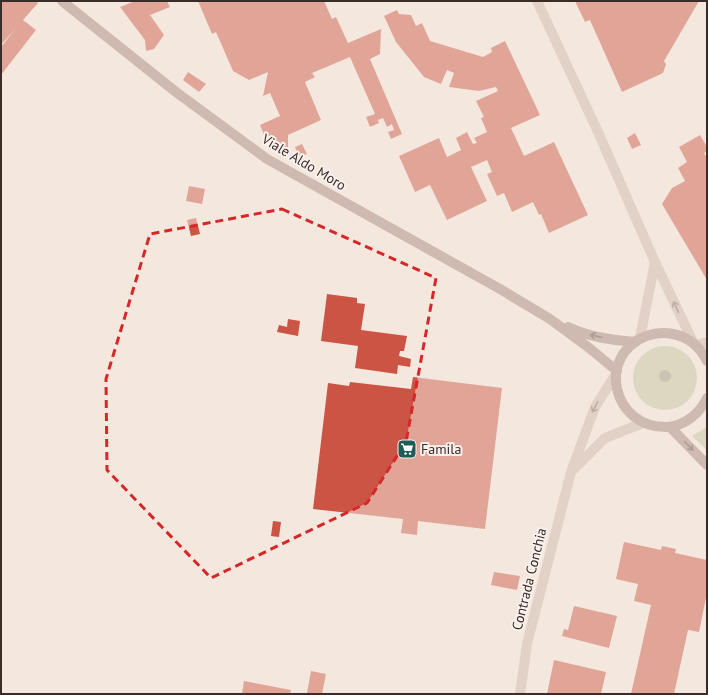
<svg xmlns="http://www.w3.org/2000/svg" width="708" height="695" font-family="'PT Sans',sans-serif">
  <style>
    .green { fill: #bcc49d }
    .building { fill: #cb5444 }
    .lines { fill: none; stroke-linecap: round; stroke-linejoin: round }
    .minor { stroke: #cdb5a9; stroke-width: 10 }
    .tertiary { stroke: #cdb5a9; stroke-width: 10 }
    .secondary { stroke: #a1837a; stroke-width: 10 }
    .tree { fill: #99997c }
    .oneway { stroke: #7c6a63 }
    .oneway2 { stroke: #54423d }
    .marked { fill: none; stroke: #d62828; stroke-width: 3; stroke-dasharray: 8 5; stroke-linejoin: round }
    .labels { text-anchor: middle; stroke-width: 4; stroke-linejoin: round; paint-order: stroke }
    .street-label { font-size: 14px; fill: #3a2c29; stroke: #fbf1eb }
    .poi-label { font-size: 14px; fill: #3a2c29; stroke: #fbf1eb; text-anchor: start }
  </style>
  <rect width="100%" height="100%" fill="#f4e7de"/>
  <path class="green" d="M633 378a32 32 0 1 1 64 0a32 32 0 1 1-64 0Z
    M707,427V450L692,436Z"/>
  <path class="building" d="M1,1H35L38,3L23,20L36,30L1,75V47L16,28L1,45Z
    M135,1H167L170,7L150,15L164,35L154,49L146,51L145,40L120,7Z
    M198,1H324L332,19L336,17L348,43L381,29L380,54L370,59L402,134L391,139L388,132L394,130L392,124L387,127L383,118L378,120L379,123L370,127L366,117L375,114L350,57L312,73L315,77L305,82L321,120L288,135V153L265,137L260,125L280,116L270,93L263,96L268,72L249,80L233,71L216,32L212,34Z
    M575,1H699L664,61L666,64L663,73L622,92L590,20L585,22Z
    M397,10L399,14L411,15L416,26L422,23L430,41L483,57L492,52L491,48L505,41L540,115L511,128L524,156L554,142L588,215L549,233L541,214L539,215L533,202L512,212L504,193L497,196L487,174L492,172L487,160L471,167L487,201L447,220L430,185L415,192L399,156L439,138L447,157L461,150L456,138L467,132L473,144L477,143L474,138L487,132L481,118L484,117L476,101L498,91L496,87L479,91L449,87L454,73L447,70L441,84L424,77L396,42L384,16Z
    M188,72L206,84L199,92L183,80Z
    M635,133L641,145L632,149L627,138Z
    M700,135L707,147V151L704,153L707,158V280L662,204L672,188L685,181L678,168L687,162L679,147Z
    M302,144L307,154L299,157L295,147Z
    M189,186L205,189L202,204L186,201Z
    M196,218L200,234L191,236L187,220Z
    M327,294L357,298V303L365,304L361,330L407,336L404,351H400L399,356L411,359L410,367L398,365L397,374L355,368L358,346L321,341Z
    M288,319L300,321L298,336L277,332L279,325L287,327Z
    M413,377L502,388L485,529L418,521L417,535L401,533L403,519L313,509L328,383L349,386L350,382L411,389Z
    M273,521L281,522L279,537L271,536Z
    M624,542L661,550L662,546L676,549L675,553L707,560V593L699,632L688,630L674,694H631L651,605L634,601L638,584L616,579Z
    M494,572L520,576L517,590L491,585Z
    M574,606L617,616L609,648L562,636L564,629L568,630Z
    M554,660L606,672L601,694H547Z
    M311,671L326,674L322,694L307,693Z
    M244,681L291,690L290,694H242Z"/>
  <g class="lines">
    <path class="minor" d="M696,345L707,342
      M574,469L605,438L643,423
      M520,694L527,644L571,472L595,407L616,374"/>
    <path class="tertiary" d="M537,1L598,132L655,262L693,342
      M640,338L655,262"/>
    <path class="secondary" d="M62,1L176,92L267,159L500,289L550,319L588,347L617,371
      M568,327C589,337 612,340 635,342
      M707,361C700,347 689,337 673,334C663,332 655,333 646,336C596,356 612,428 667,427C685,426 700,413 707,398
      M670,427L707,465"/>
  </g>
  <circle class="tree" cx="665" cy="376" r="6"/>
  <defs><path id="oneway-shaft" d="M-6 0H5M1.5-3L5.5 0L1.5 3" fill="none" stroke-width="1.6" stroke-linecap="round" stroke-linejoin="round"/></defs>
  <g class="oneway">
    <use href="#oneway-shaft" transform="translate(676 307) rotate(-115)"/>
    <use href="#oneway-shaft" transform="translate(595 407) rotate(117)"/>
  </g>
  <g class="oneway2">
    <use href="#oneway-shaft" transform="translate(596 336) rotate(-166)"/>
    <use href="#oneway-shaft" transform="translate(689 446) rotate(46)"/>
  </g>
  <path d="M0 0H708V695H0ZM282,209L436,278L406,442L367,503L211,578L107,470L106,379L150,234Z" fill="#f4e7de" fill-opacity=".55" fill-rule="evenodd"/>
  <path class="marked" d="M282,209L436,278L406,442L367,503L211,578L107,470L106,379L150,234Z"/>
  <defs>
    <g id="supermarket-square" transform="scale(1)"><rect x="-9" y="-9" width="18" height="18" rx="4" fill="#1c5d59" stroke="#fbf1eb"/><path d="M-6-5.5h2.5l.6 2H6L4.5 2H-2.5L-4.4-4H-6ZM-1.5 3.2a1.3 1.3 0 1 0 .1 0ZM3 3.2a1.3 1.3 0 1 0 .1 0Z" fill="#fff"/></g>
  </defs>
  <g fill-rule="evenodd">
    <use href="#supermarket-square" x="407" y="449"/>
  </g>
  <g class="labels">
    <g class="street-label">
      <text transform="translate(304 162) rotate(31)" y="5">Viale Aldo Moro</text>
      <text transform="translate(529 579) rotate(-76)" y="5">Contrada Conchia</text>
    </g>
    <g class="poi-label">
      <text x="421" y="454">Famila</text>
    </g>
  </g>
  <rect width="708" height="695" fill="none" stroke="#3a2c29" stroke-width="4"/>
</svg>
